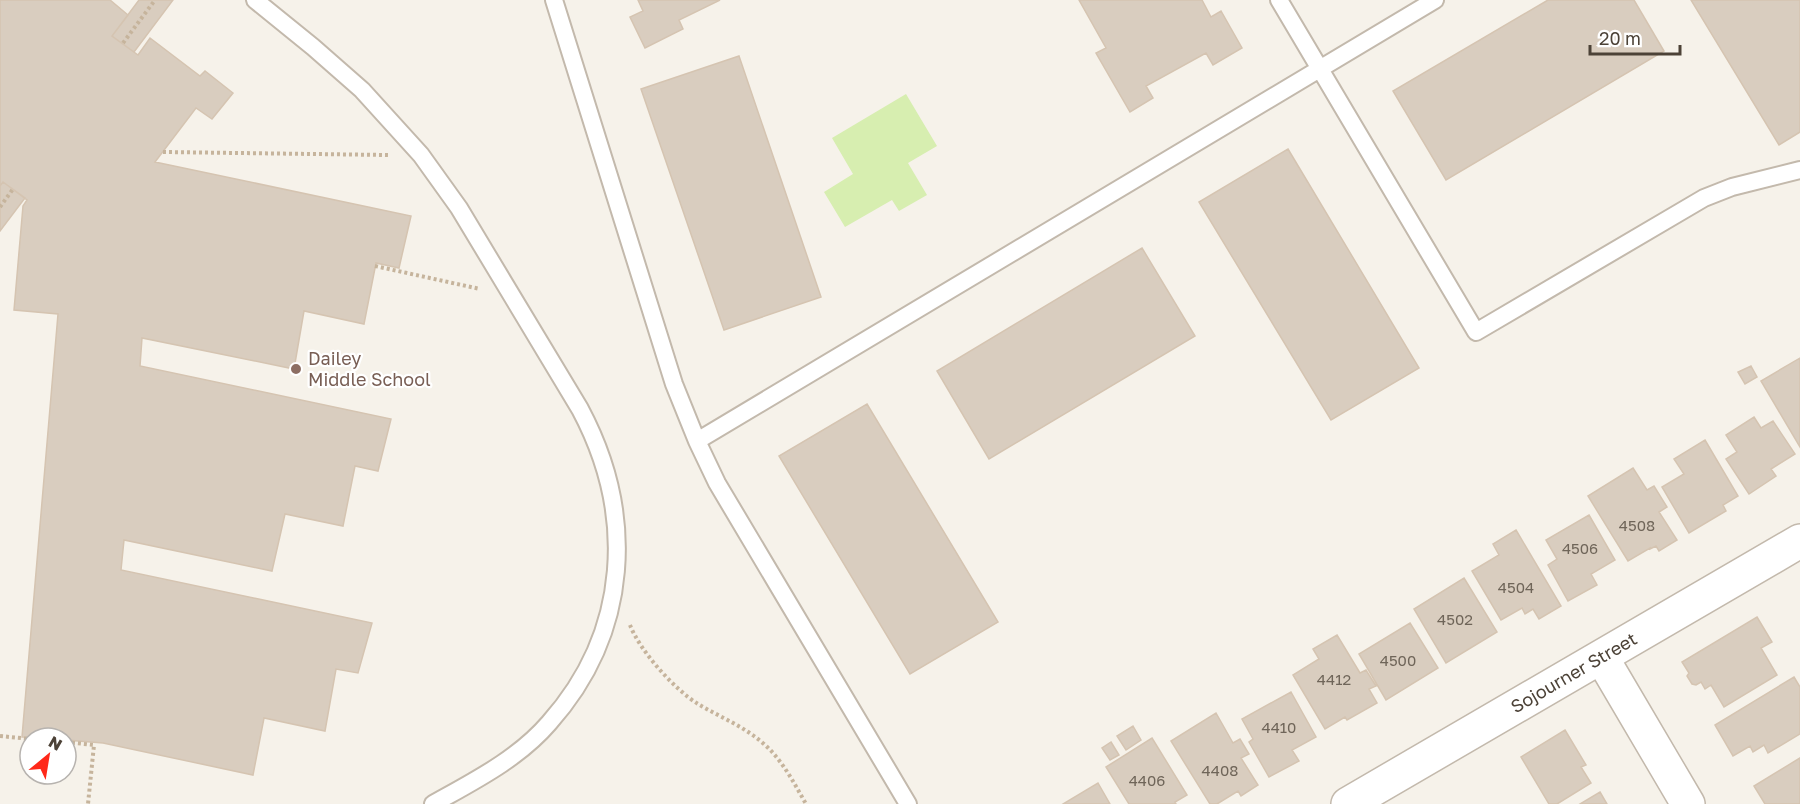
<svg xmlns="http://www.w3.org/2000/svg" width="1800" height="804" font-family="'Golos Text',sans-serif">
  <style>
    .green { fill: #d7eeb0 }
    .building { fill: #d9cdbf; stroke: #d5c4b1; stroke-width: 1.5 }
    .lines { fill: none; stroke-linecap: round; stroke-linejoin: round }
    .lane-casing { stroke: #c3b9ac; stroke-width: 20 }
    .street-casing { stroke: #c3b9ac; stroke-width: 36 }
    .path { stroke: #c6b49c; stroke-width: 4; stroke-dasharray: 3 3; stroke-linecap: butt }
    .lane { stroke: #fff; stroke-width: 16 }
    .street { stroke: #fff; stroke-width: 33 }
    .education-dot { fill: #8d6e63; stroke: #fff; stroke-width: 2 }
    .labels { text-anchor: middle; stroke-width: 4.5; stroke-linejoin: round; paint-order: stroke }
    .number-label { font-size: 15px; fill: #6f6559 }
    .education-label { font-size: 18px; fill: #785e54; stroke: #fff; text-anchor: start }
    .street-label { font-size: 18px; fill: #4c4237; stroke: #fff }
  </style>
  <rect width="100%" height="100%" fill="#f6f2ea"/>
  <path class="green" d="M906,94L937,146L908,163L927,195L899,211L892,200L845,227L824,192L853,174L832,138Z"/>
  <path class="building" d="M0,0H110L128,15L112,36L138,55L150,38L200,76L205,71L233,93L212,119L196,108L155,162L411,216L399,268L376,263L364,324L304,311L294,369L142,338L140,366L391,419L378,471L355,466L343,526L285,514L272,571L124,540L121,570L372,623L358,673L336,669L325,731L264,718L253,775L103,743L66,740V738L22,737L58,314L14,310L23,206L27,200L3,182L0,186Z
    M139,0H173L134,52L112,36Z
    M638,0H720L679,20L683,29L645,48L630,17L643,11Z
    M1079,0H1202L1211,17L1221,11L1242,48L1213,65L1206,53L1146,86L1153,98L1130,112L1096,53L1106,48Z
    M1548,0H1634L1664,51L1446,180L1393,91Z
    M1691,0H1800V132L1779,145Z
    M739,56L821,297L724,330L641,89Z
    M1288,149L1419,368L1331,420L1199,202Z
    M3,182L25,198L0,231V186Z
    M1142,248L1195,336L989,459L937,371Z
    M1800,358V447L1761,381Z
    M1751,366L1757,377L1745,384L1738,372Z
    M867,404L998,622L910,674L779,456Z
    M1754,417L1761,428L1773,421L1795,454L1771,469L1776,476L1749,494L1726,459L1737,452L1726,435Z
    M1705,440L1738,496L1723,505L1726,511L1689,533L1662,487L1684,474L1674,459Z
    M1633,468L1647,490L1654,486L1667,507L1659,512L1677,540L1659,551L1656,546L1650,549V548L1628,561L1588,496Z
    M1589,515L1615,560L1591,574L1597,585L1568,601L1548,565L1557,559L1546,540Z
    M1516,530L1561,606L1539,619L1533,609L1525,614L1522,608L1501,620L1472,571L1499,555L1493,544Z
    M1464,578L1497,632L1446,663L1414,609Z
    M1757,617L1772,642L1761,648L1777,675L1724,707L1711,685L1705,689L1701,682L1696,685L1692,684L1687,676L1689,673L1682,662Z
    M1410,623L1438,668L1386,700L1359,654Z
    M1337,635L1360,673L1366,670L1376,686L1369,689L1377,703L1347,720L1345,717L1325,729L1293,675L1319,659L1313,649Z
    M1794,677L1800,687V734L1768,753L1764,745L1753,752L1750,746L1733,756L1715,725Z
    M1291,692L1316,737L1292,750L1299,761L1269,777L1249,742L1253,739L1242,719Z
    M1216,713L1233,743L1240,739L1249,754L1241,758L1258,785L1241,796L1238,791L1217,804H1210L1171,741Z
    M1133,726L1141,740L1126,750L1117,736Z
    M1565,730L1586,765L1581,767L1591,783L1557,804H1549L1521,757Z
    M1152,738L1187,795L1175,802L1176,804H1129L1106,767Z
    M1111,742L1119,755L1110,760L1102,748Z
    M1800,758V804H1765L1754,786Z
    M1098,783L1110,804H1063Z
    M1600,792L1607,804H1580Z"/>
  <g class="lines">
    <g class="lane-casing">
      <path id="lane" d="M255,0L313,47L362,90L421,155L459,208L580,409C636,514 630,632 549,723C518,759 474,781 433,804
        M554,0L674,384L697,441L717,483L908,804
        M1279,0L1476,332L1704,198L1732,187L1800,170
        M697,441L1435,0"/>
    </g>
    <g class="street-casing">
      <path id="street" d="M1602,658L1688,804
        M1348,804L1800,541"/>
    </g>
    <path class="path" d="M123,43L155,0
      M163,152L388,155
      M0,207L13,189
      M375,266L480,289
      M630,625C640,651 674,689 698,704C720,717 745,727 764,744C783,761 794,783 806,804
      M0,736L30,739
      M66,742L94,745L88,804"/>
    <use href="#lane" class="lane"/>
    <use href="#street" class="street"/>
  </g>
  <circle class="education-dot" cx="296" cy="369" r="6"/>
  <g class="labels">
    <g class="number-label">
      <text x="1637" y="531">4508</text>
      <text x="1580" y="554">4506</text>
      <text x="1516" y="593">4504</text>
      <text x="1455" y="625">4502</text>
      <text x="1398" y="666">4500</text>
      <text x="1334" y="685">4412</text>
      <text x="1279" y="733">4410</text>
      <text x="1220" y="776">4408</text>
      <text x="1147" y="786">4406</text>
    </g>
    <g class="education-label">
      <text x="308" y="365">Dailey<tspan x="308" dy="21">Middle School</tspan></text>
    </g>
    <g class="street-label">
      <text transform="translate(1574 673) rotate(-30)" y="6">Sojourner Street</text>
    </g>
  </g>
  <g transform="translate(48 756) rotate(30)"><circle r="28" fill="#ffffff" stroke="#b7b3af" stroke-width="1.5"/>
  <path d="M0-4.5L10 22L0 15L-10 22Z" fill="#ff2819"/>
  <text y="-9" font-size="16" font-weight="bold" text-anchor="middle" fill="#4c4237">N</text>
  </g>
  <path d="M1590 45v9h90v-9" fill="none" stroke="#4c4237" stroke-width="3"/>
  <text x="1599" y="45" font-size="18" fill="#4c4237" stroke="#ffffff" stroke-width="4.5" paint-order="stroke">20 m</text>
</svg>
